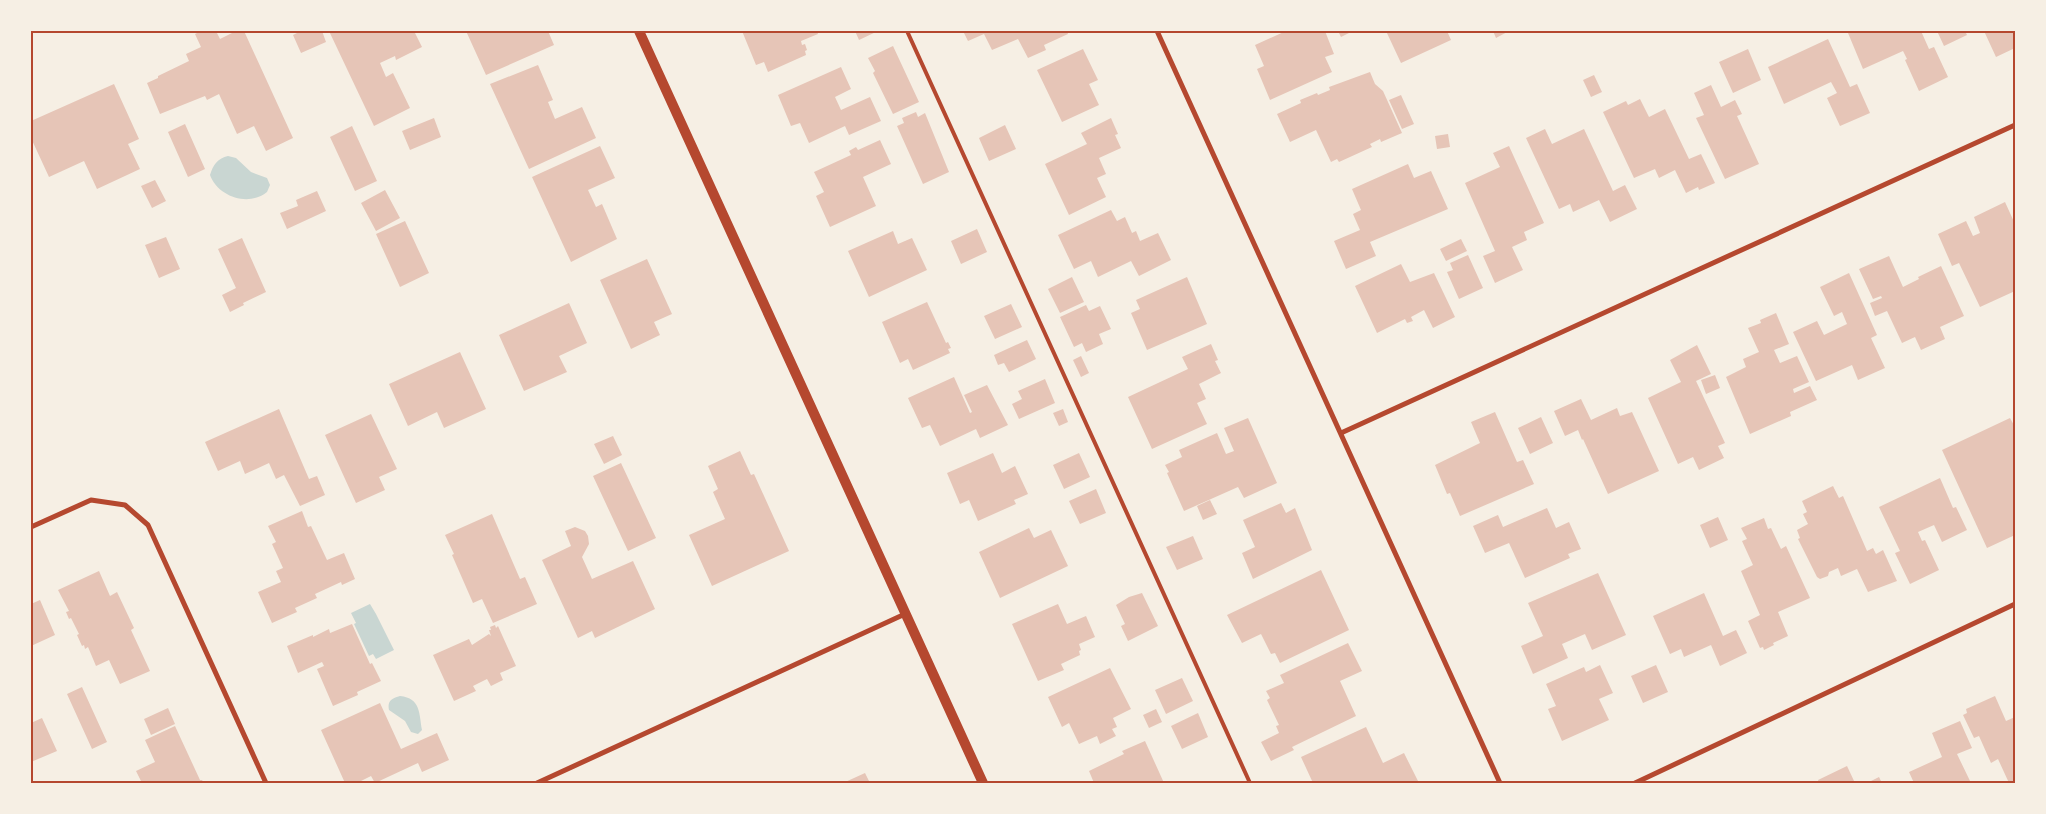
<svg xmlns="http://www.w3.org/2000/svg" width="2046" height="814" font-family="'Space Grotesk',sans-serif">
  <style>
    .water { fill: #c9d6d2 }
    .building { fill: #e6c5b7 }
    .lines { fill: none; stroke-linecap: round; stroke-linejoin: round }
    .service { stroke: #b5482f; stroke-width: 4 }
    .minor { stroke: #b5482f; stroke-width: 5 }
    .secondary { stroke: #b5482f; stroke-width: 10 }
    .neatline { fill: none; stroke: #b5482f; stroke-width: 2 }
  </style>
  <rect width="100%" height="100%" fill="#f6efe4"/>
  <path class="water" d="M228,156L236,158L251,172L267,178L270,185L267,192C249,207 218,197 210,175C213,165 218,158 228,156Z
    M370,604L376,614L394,650L376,659L373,654L369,656L354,624L356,623L351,613Z
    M400,696C421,698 419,714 422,730L418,734L411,732L405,721L389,710C387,701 392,698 400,696Z"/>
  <path class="building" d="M201,31H216L220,39L236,31H244L293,138L266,151L254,126L237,134L219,94L207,100L205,96L160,114L147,83L158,78V76L189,61L186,54L201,47L195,34Z
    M301,31H322L326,42L301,53L293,35Z
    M329,31H414L422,47L396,60L395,56L380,63L386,77L393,73L410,108L374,126Z
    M466,31H548L554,45L486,75Z
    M742,31H817L818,34L801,41L802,45L805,44L807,50L805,51L806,55L768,72L764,62L756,65Z
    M855,31H878L859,40Z
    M963,31H1067L1068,34L1044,45L1046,50L1028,58L1018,39L992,50L984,34L968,41Z
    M1286,31H1325L1334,54L1325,57L1332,72L1270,100L1257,69L1264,66L1255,45Z
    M1338,31H1353L1341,37Z
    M1386,31H1447L1451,40L1401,63Z
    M1493,31H1509L1496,38Z
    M1851,31H1921L1929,49L1934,47L1948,77L1919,91L1905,60L1907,59L1903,51L1863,69L1848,33Z
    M1937,31H1965L1967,35L1944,46Z
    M1984,31H2015V48L1996,57Z
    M1828,39L1850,87L1857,84L1870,113L1840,126L1827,98L1837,93L1831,82L1784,104L1768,67Z
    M893,46L919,102L893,114L873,73L875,71L868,58Z
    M1083,49L1098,80L1089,84L1099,105L1062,122L1037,70Z
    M1748,49L1761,80L1733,93L1719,62Z
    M538,65L553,100L548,102L555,119L582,107L596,138L529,169L490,84Z
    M841,67L851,89L835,97L841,110L870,97L881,121L849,135L845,126L809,143L800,123L791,126L778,95Z
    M1370,72L1375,84L1383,91L1402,133L1381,142L1380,139L1370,144L1372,147L1339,162L1337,159L1331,162L1316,130L1290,142L1277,114L1301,103L1300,100L1317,93L1318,95L1330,90L1329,87Z
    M1594,75L1602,92L1591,97L1583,80Z
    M114,84L139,139L128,144L140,169L97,189L84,161L49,177L31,138V121Z
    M1711,85L1721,107L1735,100L1742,114L1737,116L1759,164L1725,179L1696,118L1704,115L1694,93Z
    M1401,95L1414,124L1402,129L1389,100Z
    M1640,99L1649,117L1665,109L1689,159L1701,154L1715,183L1699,190L1698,187L1686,193L1675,170L1659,178L1655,169L1634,178L1603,112L1626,101L1628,105Z
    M916,112L918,117L925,113L949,172L923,184L897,126L904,123L902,118Z
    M434,118L441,137L410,150L402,131Z
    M1111,118L1118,134L1115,135L1121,148L1099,158L1106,174L1097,178L1106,197L1069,215L1045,164L1087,144L1081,133Z
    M185,124L205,169L188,177L168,132Z
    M1005,125L1016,149L989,161L979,138Z
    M352,126L377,181L355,191L330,137Z
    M1545,129L1552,144L1584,129L1613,191L1625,185L1637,209L1610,222L1599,200L1573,212L1570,204L1559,209L1526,138Z
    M1448,134L1450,147L1437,149L1435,136Z
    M880,140L891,164L863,177L876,206L830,227L816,196L824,192L814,172L851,155L849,151L856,147L858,150Z
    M600,146L615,178L588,190L596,207L602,204L617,239L571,262L532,177Z
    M1509,146L1544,223L1524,232L1527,240L1512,247L1523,270L1495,283L1483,256L1495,251L1465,183L1500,167L1493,153Z
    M1408,164L1414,178L1431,171L1448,209L1370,242L1376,256L1346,269L1334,241L1360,230L1353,214L1361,210L1352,189Z
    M155,180L166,201L152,208L141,186Z
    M385,190L400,218L376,231L361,203Z
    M317,191L326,211L287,229L280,213L298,206L296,200Z
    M2005,202L2015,224V291L1980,307L1959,263L1952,266L1938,234L1966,221L1973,236L1980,233L1974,217Z
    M1111,210L1117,221L1125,217L1132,233L1136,231L1140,241L1158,233L1171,260L1139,276L1131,261L1098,277L1091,261L1074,269L1058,235Z
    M405,221L429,273L400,287L376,234Z
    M977,229L987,252L961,264L951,241Z
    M893,231L898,244L912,238L927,270L869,297L848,251Z
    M166,237L180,269L159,278L145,245Z
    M242,238L266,292L243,303L244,305L230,312L222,295L236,288L218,249Z
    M1461,239L1467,251L1446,261L1440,249Z
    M1468,255L1483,288L1459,299L1447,272L1453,270L1450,263Z
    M1889,256L1903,287L1919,279L1918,277L1941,266L1964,316L1940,327L1945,339L1921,350L1915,337L1902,343L1887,311L1875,316L1870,303L1882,298L1881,296L1873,299L1859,269Z
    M647,259L672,314L654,322L660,335L631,349L600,280Z
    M1401,264L1410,282L1434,273L1455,317L1433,328L1424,310L1411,317L1413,321L1407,323L1405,319L1377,333L1355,286Z
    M1849,273L1877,335L1871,338L1885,368L1858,380L1852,365L1816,381L1793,332L1817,321L1824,335L1847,324L1842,312L1834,316L1820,287Z
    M1072,277L1084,302L1060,313L1048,289Z
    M1187,277L1207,324L1147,350L1131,313L1140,309L1136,300Z
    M927,302L946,343L948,342L951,348L948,349L950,353L913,370L908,359L900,363L882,322Z
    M569,303L587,343L559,356L567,372L524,391L499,335Z
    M1011,304L1022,327L995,339L984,316Z
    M1086,305L1089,311L1100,306L1111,329L1099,334L1103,344L1086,352L1082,343L1074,347L1060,317Z
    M1776,313L1789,344L1774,350L1780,363L1797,356L1809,382L1793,389L1794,393L1810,386L1817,400L1790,412L1791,416L1750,434L1726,377L1746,367L1743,359L1759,352L1748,328L1761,323L1760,320Z
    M1027,340L1036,359L1009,372L1004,363L998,365L994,355Z
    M1211,344L1218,360L1215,361L1221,373L1199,384L1206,399L1197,403L1207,424L1152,449L1128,397L1188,369L1182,357Z
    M1697,345L1711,374L1696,381L1725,443L1718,446L1724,458L1699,470L1693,457L1678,464L1648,398L1681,382L1670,360Z
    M460,352L486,409L444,428L437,412L408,426L389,384Z
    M1081,356L1089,373L1081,377L1073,360Z
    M1715,375L1720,388L1706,394L1701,380Z
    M954,377L970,413L972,412L964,395L987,385L1008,425L980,438L976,429L940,446L930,425L922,428L908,398Z
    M1045,379L1055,403L1019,419L1012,404L1022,399L1018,391Z
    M1581,399L1591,420L1617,408L1620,416L1632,412L1659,471L1608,494L1583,439L1582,440L1578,430L1565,436L1554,411Z
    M279,409L309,479L317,476L325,495L300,506L284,475L276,479L269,463L245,474L240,461L218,471L205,442Z
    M1063,409L1068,422L1059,426L1053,413Z
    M1495,412L1517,462L1523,460L1534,484L1460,516L1450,493L1447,494L1435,465L1480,443L1471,422Z
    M371,414L397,469L379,477L385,490L356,503L325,435Z
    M1541,417L1553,443L1530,454L1518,428Z
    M1248,418L1277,483L1244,498L1238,487L1184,511L1167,473L1169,472L1165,465L1182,457L1179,450L1217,433L1226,454L1234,451L1224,428Z
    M2010,418L2015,427V535L1987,548L1942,450Z
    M613,436L622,455L604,464L594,444Z
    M740,451L751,475L754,474L789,551L712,586L689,535L725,519L713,492L718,489L708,466Z
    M993,453L1002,473L1015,466L1028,494L1014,500L1016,504L978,521L969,500L960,504L947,473Z
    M1079,453L1090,477L1064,489L1053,465Z
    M621,463L656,538L628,551L593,476Z
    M1940,478L1953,508L1956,507L1967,530L1942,542L1934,525L1918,532L1922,541L1925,540L1939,570L1910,584L1895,553L1900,551L1879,507Z
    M1833,486L1839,498L1843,496L1867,551L1873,548L1876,554L1883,550L1897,581L1868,592L1857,569L1841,576L1838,568L1829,572L1828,576L1820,579L1817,577L1798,539L1800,538L1797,530L1808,524L1803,514L1807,512L1802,501Z
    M1096,489L1106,513L1080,524L1069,501Z
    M1210,500L1217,514L1203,520L1197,506Z
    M1281,503L1286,513L1295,508L1312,550L1253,579L1242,553L1255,547L1243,520Z
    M1547,508L1556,528L1569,522L1581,549L1568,554L1570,558L1525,578L1509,543L1485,553L1473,526L1498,515L1503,527Z
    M302,511L308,527L311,526L327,560L344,553L355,579L342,585L341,582L315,594L317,598L295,608L297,612L272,623L258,592L281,582L276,571L283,568L272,544L276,542L268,526Z
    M492,514L520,579L525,577L537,604L493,623L482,599L473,603L452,555L454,554L445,535Z
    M1718,517L1728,540L1710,548L1700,525Z
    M1764,518L1768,529L1771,528L1781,549L1786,546L1810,598L1778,612L1788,636L1773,643L1774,645L1764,650L1763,647L1760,648L1748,621L1760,615L1741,571L1753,565L1742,541L1747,539L1741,528Z
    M575,527L585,531L588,536L589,544L582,557L592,579L633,561L655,609L595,638L592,631L578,638L542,560L571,546L565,531Z
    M1029,528L1034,538L1051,530L1068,566L1000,598L979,552Z
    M1193,536L1203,559L1177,570L1166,547Z
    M1321,570L1349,630L1280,663L1275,653L1271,654L1261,634L1242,643L1227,615Z
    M99,571L110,596L117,592L134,628L131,630L150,671L120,684L109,660L96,666L88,647L85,649L84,645L82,646L77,635L79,634L71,618L69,619L66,612L69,611L58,590Z
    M1598,573L1626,635L1592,650L1585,634L1562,644L1568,658L1533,674L1521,646L1543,636L1528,603Z
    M1142,593L1158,626L1128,641L1121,626L1125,624L1116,605L1129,597Z
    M1704,593L1723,636L1736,630L1747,653L1720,666L1711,645L1684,657L1681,649L1670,654L1653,616Z
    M40,600L55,635L31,646V604Z
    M1058,604L1067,624L1086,616L1095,637L1079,644L1081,650L1079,651L1080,655L1061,664L1064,670L1038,681L1012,624Z
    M352,624L370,664L372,663L381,681L357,692L358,695L333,706L317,669L324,666L322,662L298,673L287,646L313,635V637L329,629L330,633Z
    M495,625L496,628L498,626L516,666L500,673L503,680L491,686L487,679L473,686L476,691L454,701L433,655L469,639L472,645L489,634L491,636L489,630H491L490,627Z
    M1348,643L1362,671L1340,681L1356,716L1292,747L1294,750L1271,761L1261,742L1279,733L1276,726L1279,725L1267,700L1270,698L1266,691L1284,683L1280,675Z
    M1600,665L1613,693L1599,699L1609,720L1562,741L1548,709L1556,706L1546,684L1584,667L1586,672Z
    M1656,665L1668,692L1643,703L1631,676Z
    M1110,668L1131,709L1113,718L1117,727L1112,729L1116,736L1100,744L1097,736L1079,744L1069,723L1062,727L1048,697Z
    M1182,678L1193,701L1166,714L1155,690Z
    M82,687L107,742L92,749L67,694Z
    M1995,696L2006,721L2015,717V780L2009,783L1998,759L1991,763L1979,736L1974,738L1963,715L1967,713L1966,709Z
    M380,703L401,749L437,733L449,760L422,772L418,763L375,783L371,776L357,783H345L321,730Z
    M168,708L175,724L151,735L144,719Z
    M1156,709L1162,722L1149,728L1143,715Z
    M1198,713L1208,737L1182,749L1171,726Z
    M42,718L57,751L31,762V723Z
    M1960,721L1972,748L1957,754L1971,783H1914L1909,772L1942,757L1932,733Z
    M175,726L200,780H202L204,783H142L136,771L155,762L145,740Z
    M1366,727L1383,763L1404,753L1418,781L1313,783L1301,757Z
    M1145,741L1164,783H1094L1089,771L1124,754L1122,751Z
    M1847,766L1855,783H1819L1818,780Z
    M865,773L870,783H843Z
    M1879,777L1882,783H1867Z"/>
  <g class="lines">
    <path class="service" d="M907,31L1250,783"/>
    <path class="minor" d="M1157,31L1500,783
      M1341,433L2015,125
      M31,527L91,500L125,505L148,525L266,783
      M537,783L905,614
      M1635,783L2015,604"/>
    <path class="secondary" d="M639,31L983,783"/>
  </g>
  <rect width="2046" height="814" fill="none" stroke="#f6efe4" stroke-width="65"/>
  <rect x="32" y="32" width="1982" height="750" class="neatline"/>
</svg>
